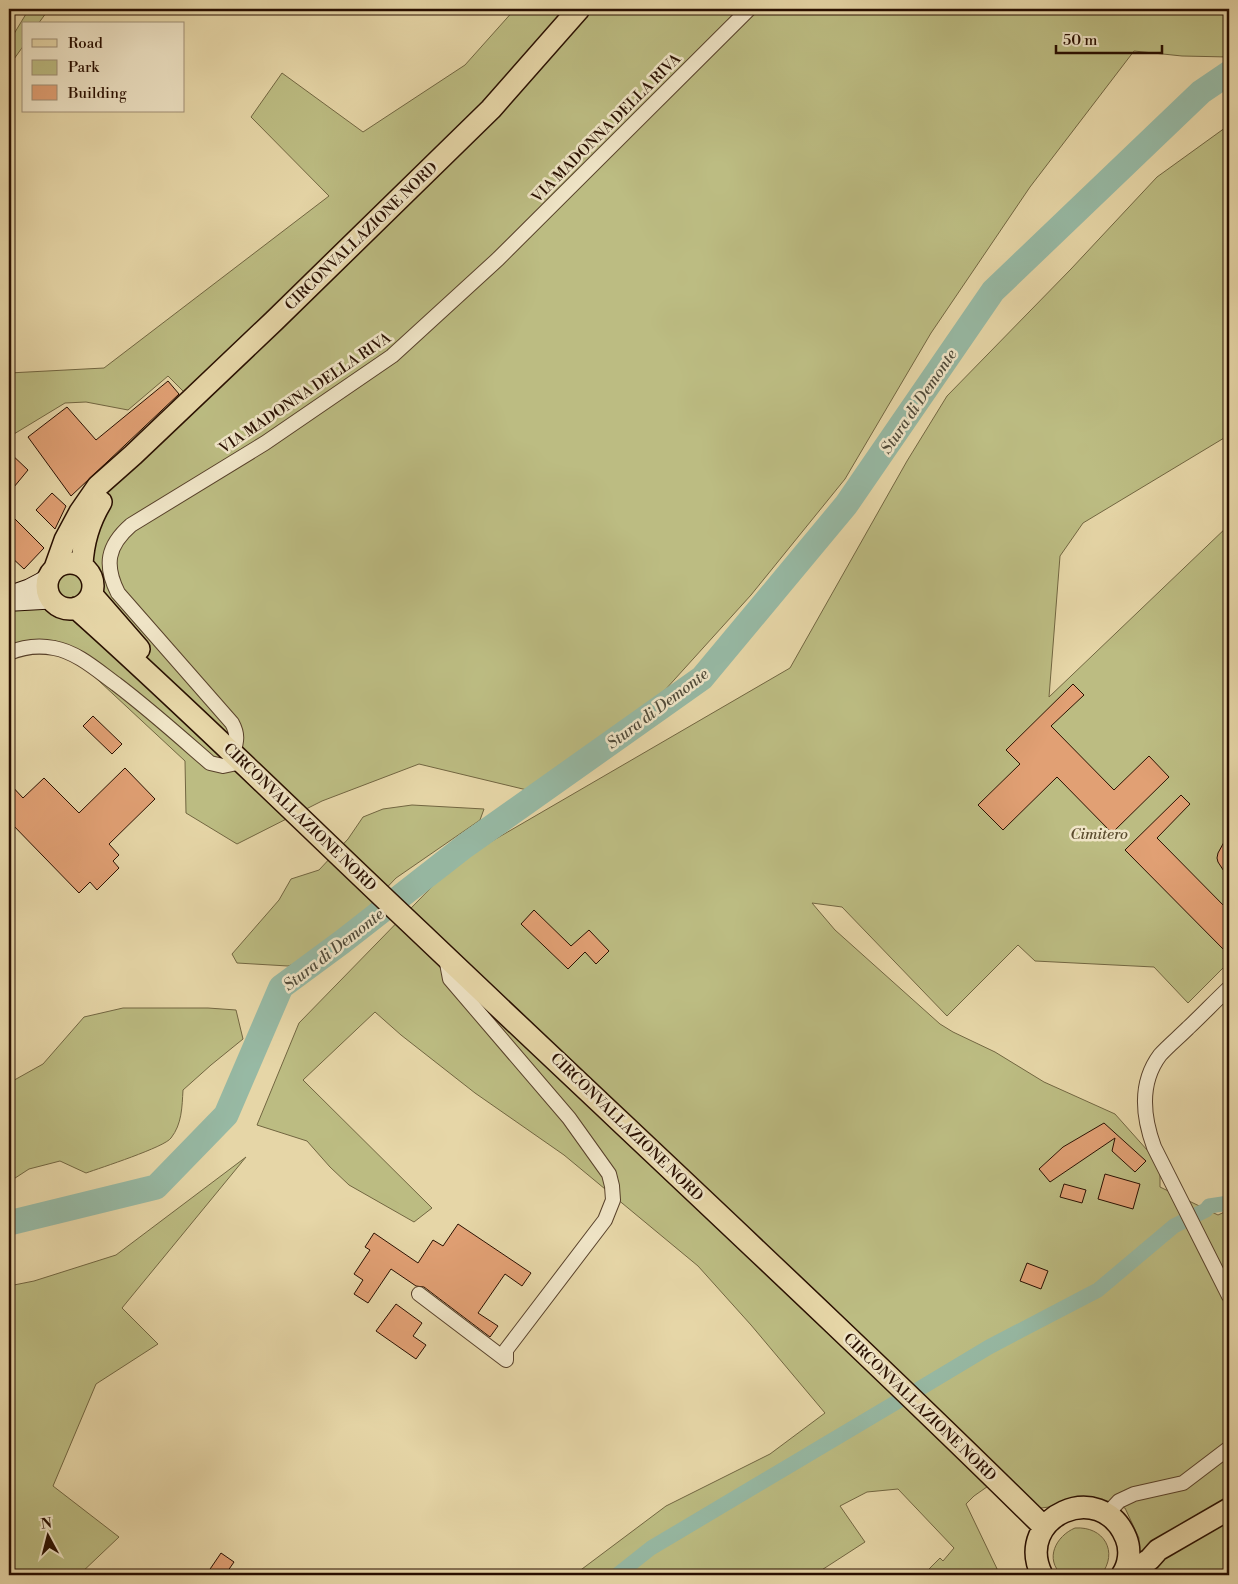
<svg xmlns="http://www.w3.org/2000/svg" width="1238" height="1584" font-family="'Libre Bodoni',serif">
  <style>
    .green { fill: #bcbc82; stroke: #726641 }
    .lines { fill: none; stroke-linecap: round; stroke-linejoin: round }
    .canal { stroke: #97b9a4; stroke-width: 15 }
    .river { stroke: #97b9a4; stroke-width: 25 }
    .building { fill: #e1a074; stroke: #290f00 }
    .minor-casing { stroke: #58412a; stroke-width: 16 }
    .secondary-casing { stroke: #290f00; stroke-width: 21 }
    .primary-casing { stroke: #290f00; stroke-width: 24 }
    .minor { stroke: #efe4c6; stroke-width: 14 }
    .secondary { stroke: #efe4c6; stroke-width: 19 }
    .primary { stroke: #e6d6a7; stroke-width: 21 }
    .labels { text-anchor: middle; stroke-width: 5; stroke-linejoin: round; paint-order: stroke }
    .street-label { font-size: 15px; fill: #290f00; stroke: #efe4c6 }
    .park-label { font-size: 15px; font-style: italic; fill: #5c4c2e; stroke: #efe4c6 }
    .water-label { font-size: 16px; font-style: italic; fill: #504a39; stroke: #efe4c6 }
  </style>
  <rect width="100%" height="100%" fill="#e6d6a7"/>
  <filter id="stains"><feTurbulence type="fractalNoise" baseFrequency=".004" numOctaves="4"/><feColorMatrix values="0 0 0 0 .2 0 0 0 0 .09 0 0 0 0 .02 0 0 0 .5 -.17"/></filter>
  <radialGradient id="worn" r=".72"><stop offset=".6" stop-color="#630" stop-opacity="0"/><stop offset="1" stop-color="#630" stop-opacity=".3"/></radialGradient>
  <path class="green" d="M29,9H49L38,24H24V45L9,66V42Z
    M515,9H1229V57L1182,56L1134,51L1030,187L931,333L845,479L751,595L665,690L527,790L419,764L322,801L237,844L186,813L185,761L56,641L30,640L9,650V586L32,578L51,562L184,392L168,376L128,410L86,402L65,403L9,437V373L104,368L329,196L251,117L282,73L363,132L465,65Z
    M1229,125V435L1083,523L1060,556L1049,697L1229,525V962L1188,1003L1154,967L1035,961L1018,945L947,1016L842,907L812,903L835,930L940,1024L953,1032L995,1052L1044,1082L1115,1114L1148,1151L1160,1174V1187L1218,1215L1229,1210V1575H1135L1137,1572L1139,1538L1125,1508L1099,1501L1041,1508L1001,1477L974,1496L966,1504L1000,1575H923L940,1558L943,1561L954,1548L898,1489L867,1492L840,1506L865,1542L814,1575H574L666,1506L770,1454L825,1413L751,1325L698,1266L564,1155L475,1093L401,1035L375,1012L303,1080L432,1208L414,1222L349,1185L330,1167L307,1141L257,1125L299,1023L456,862L790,668L907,461L947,396L1071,269L1157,177Z
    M412,805L484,809L480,820L396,878L352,924L307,960L288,966L237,963L232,954L279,900L291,879L319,870L348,839L363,817L383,809Z
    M123,1008H208L236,1010L243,1039L211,1065L183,1090C182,1107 182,1124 171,1138C165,1147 100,1168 86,1173L60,1161L29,1169L9,1182V1083L43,1064L84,1017Z
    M246,1157L122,1308L158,1344L96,1384L53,1486L119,1537L79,1575H9V1286L34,1281L116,1255Z
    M1075,1528C1104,1526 1119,1552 1101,1575H1062C1044,1559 1056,1536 1075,1528Z"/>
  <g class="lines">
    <path class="canal" d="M919,1389L989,1347L1098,1290L1174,1226L1206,1210L1209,1206L1229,1203
      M617,1575L651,1548L900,1400"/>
    <path class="river" d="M9,1223L156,1187L226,1115L281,987L342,942L465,846L702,678L846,505L993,291L1201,92L1229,73"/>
  </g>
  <path class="building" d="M168,381L179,394L71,496L28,437L67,407L96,440Z
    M9,452L28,470L9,493Z
    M52,493L66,506L55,529L36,510Z
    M9,513L44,548L24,569L9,555Z
    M1073,684L1084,695L1051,726L1114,790L1149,756L1169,777L1112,833L1057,777L1003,830L978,805L1020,764L1006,750Z
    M93,716L122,744L112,754L83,726Z
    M125,768L155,799L109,844L119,855L113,861L119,868L97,890L90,882L79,893L9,821V783L23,798L44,778L79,813Z
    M1181,795L1190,804L1157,838L1229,911V955L1125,850Z
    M1229,833V879L1218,862L1217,858L1218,853Z
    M534,910L571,946L589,930L609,951L596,964L585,952L568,969L521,924Z
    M1104,1123L1146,1161L1135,1172L1112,1151L1115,1138L1050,1182L1039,1169L1063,1147Z
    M1105,1174L1140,1184L1133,1209L1098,1199Z
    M1064,1184L1086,1190L1082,1203L1060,1197Z
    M458,1224L531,1273L522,1286L505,1274L478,1313L498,1326L490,1337L424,1287L416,1286L391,1269L368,1303L354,1294L363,1280L354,1274L370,1250L365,1247L374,1233L418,1263L433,1240L443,1246Z
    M1027,1263L1048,1271L1041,1289L1020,1281Z
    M396,1304L422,1323L413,1336L426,1345L416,1359L376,1331Z
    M221,1553L234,1562L225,1575H206Z"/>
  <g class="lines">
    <g class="minor-casing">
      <path id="minor" d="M9,653C23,647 38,645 54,648C77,652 98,671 116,684C149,709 179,736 210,763L223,766L242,762
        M233,753C237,741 238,734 232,723L118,593C104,565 107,546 131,525L265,443L392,356L498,259L749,9
        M1229,988C1215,1001 1202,1015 1188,1028C1179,1037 1168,1046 1160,1055C1139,1083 1143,1117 1154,1147L1229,1296
        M419,1294L506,1360V1350L605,1220L613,1200L612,1186L609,1174L569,1118L450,979L446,958
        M1107,1514L1119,1501L1134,1494L1183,1483L1229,1448"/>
    </g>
    <g class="secondary-casing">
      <path id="secondary" d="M9,596L29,589L48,579
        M15,601L51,599"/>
    </g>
    <g class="primary-casing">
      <path id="primary" d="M47 586a23 23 0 1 1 46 0a23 23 0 1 1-46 0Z
        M82,565C83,542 89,522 101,502
        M55,568L65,540L80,512L98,486L133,455L274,321L491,109L579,9
        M92,595L139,649
        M76,608C195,714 307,826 423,935C630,1132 840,1326 1044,1527
        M1042,1575C1013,1517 1101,1477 1126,1538C1131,1550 1129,1565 1122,1575
        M1128,1575L1150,1559L1158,1550L1229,1509"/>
    </g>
    <use href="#minor" class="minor"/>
    <use href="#secondary" class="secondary"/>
    <use href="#primary" class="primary"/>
  </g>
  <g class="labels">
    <g class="street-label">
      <text transform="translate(606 128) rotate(-45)" y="5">VIA MADONNA DELLA RIVA</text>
      <text transform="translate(361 236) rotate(-44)" y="5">CIRCONVALLAZIONE NORD</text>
      <text transform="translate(305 393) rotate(-34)" y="5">VIA MADONNA DELLA RIVA</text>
      <text transform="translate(300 817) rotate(44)" y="5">CIRCONVALLAZIONE NORD</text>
      <text transform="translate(627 1127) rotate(44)" y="5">CIRCONVALLAZIONE NORD</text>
      <text transform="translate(920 1407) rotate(44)" y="5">CIRCONVALLAZIONE NORD</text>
    </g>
    <g class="park-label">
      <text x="1099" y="839">Cimitero</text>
    </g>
    <g class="water-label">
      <text transform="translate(918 401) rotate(-56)" y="6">Stura di Demonte</text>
      <text transform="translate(657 708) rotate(-37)" y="6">Stura di Demonte</text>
      <text transform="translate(333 949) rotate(-38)" y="6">Stura di Demonte</text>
    </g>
  </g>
  <rect width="1238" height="1584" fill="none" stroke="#e6d6a7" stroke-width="30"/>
  <rect x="10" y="10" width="1218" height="1564" fill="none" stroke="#290f00" stroke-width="2.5"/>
  <rect x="15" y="15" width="1208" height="1554" fill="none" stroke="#290f00"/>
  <rect x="22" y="22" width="162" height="90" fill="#efe4c6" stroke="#a08f77"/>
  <rect x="32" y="39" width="25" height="8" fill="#e6d6a7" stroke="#a08f77"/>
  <text x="68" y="48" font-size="15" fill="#290f00">Road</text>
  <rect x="32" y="60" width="25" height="15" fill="#bcbc82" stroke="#a08f77"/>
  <text x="68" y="72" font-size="15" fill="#290f00">Park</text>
  <rect x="32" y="85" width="25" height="15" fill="#e1a074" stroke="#a08f77"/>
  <text x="68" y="98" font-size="15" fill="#290f00">Building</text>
  <g transform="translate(48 1536) rotate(353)" stroke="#efe4c6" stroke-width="4" paint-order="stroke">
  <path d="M0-4L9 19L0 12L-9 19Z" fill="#290f00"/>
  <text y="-8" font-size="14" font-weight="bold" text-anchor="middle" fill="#290f00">N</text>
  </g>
  <path d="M1056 45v8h106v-8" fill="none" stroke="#290f00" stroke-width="2.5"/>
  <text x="1063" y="45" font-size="15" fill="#290f00" stroke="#efe4c6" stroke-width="4" paint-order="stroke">50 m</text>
  <rect width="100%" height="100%" filter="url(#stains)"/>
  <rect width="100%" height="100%" fill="url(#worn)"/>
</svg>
